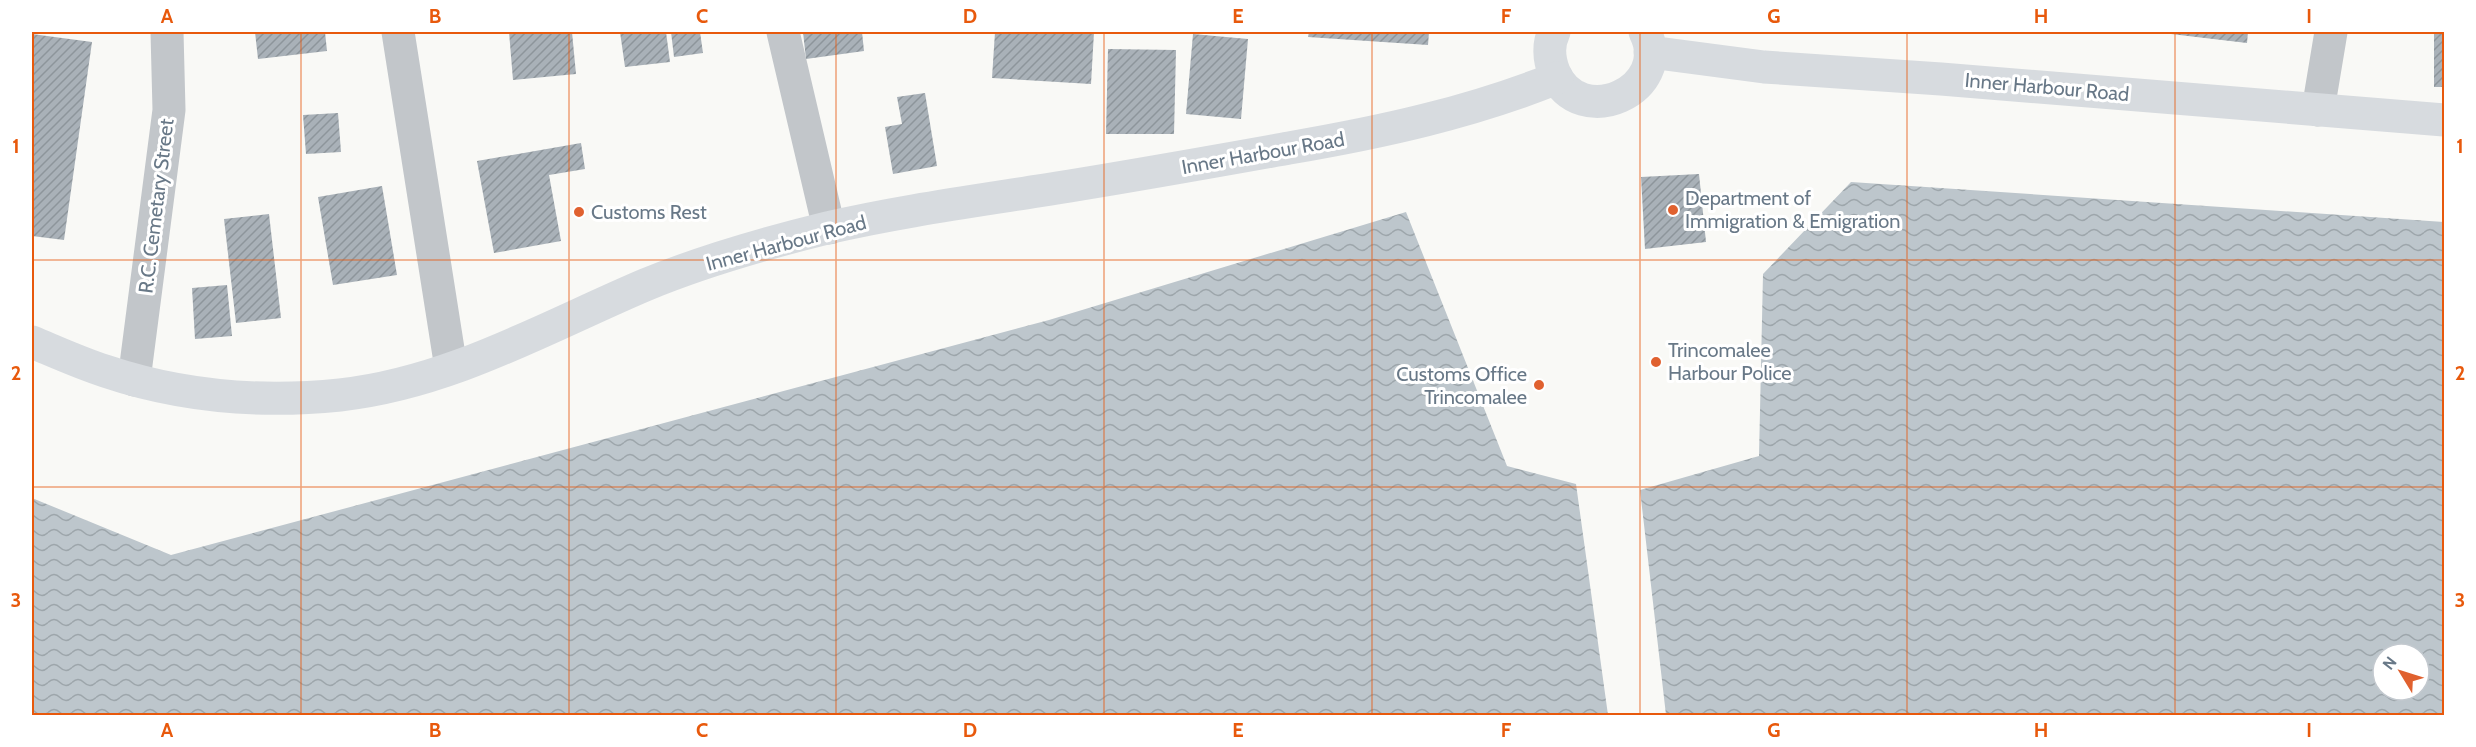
<svg xmlns="http://www.w3.org/2000/svg" width="2476" height="747" font-family="Cabin,sans-serif">
  <style>
    .water { fill: url(#water-waves); fill-rule: evenodd }
    .building { fill: url(#building-hatch) }
    .lines { fill: none; stroke-linecap: round; stroke-linejoin: round }
    .minor { stroke: #c2c6ca; stroke-width: 33 }
    .primary { stroke: #d7dbdf; stroke-width: 33 }
    .trunk { stroke: #d7dbdf; stroke-width: 33 }
    .grid { fill: none; stroke: #e8590c; stroke-width: 1.5; stroke-opacity: 0.55 }
    .poi-dot { fill: #e0612f; stroke: #fff; stroke-width: 2 }
    .labels { text-anchor: middle; stroke-width: 6; stroke-linejoin: round; paint-order: stroke }
    .street-label { font-size: 20px; fill: #687887; stroke: #fff }
    .poi-label { font-size: 20px; fill: #687887; stroke: #fff; text-anchor: start }
    .neatline { fill: none; stroke: #e8590c; stroke-width: 2 }
    .grid-label { font-size: 20px; text-anchor: middle; font-weight: bold; fill: #e8590c }
  </style>
  <defs>
    <pattern id="water-waves" width="16" height="10" patternUnits="userSpaceOnUse" patternTransform="scale(1.5)"><rect width="16" height="10" fill="#bdc6cc"/><path d="M0 5q4-4 8 0t8 0" fill="none" stroke="#9da6ab"/></pattern>
    <pattern id="building-hatch" width="6" height="6" patternUnits="userSpaceOnUse" patternTransform="scale(1.5)"><rect width="6" height="6" fill="#a9b1b8"/><path d="M-1 1l2-2M0 6l6-6M5 7l2-2" fill="none" stroke="#8d959b"/></pattern>
  </defs>
  <rect width="100%" height="100%" fill="#f9f9f6"/>
  <path class="water" d="M1851,182L2444,222V715H1666L1640,490L1759,456L1763,274ZM2383,654H2419V690H2383Z
    M1406,212L1507,466L1576,484L1608,715H32V498L171,555L1049,320Z"/>
  <path class="building" d="M255,32H325L327,51L258,59Z
    M509,32H572L576,74L513,80Z
    M620,32H666L670,62L625,67Z
    M671,32H700L703,53L674,57Z
    M803,32H862L864,51L806,59Z
    M995,32H1094L1091,84L992,78Z
    M1309,32H1429L1428,45L1308,37Z
    M2171,32H2248L2247,43L2171,34Z
    M2434,32H2444V87H2434Z
    M32,34L92,42L64,240L32,236Z
    M1193,34L1248,39L1241,119L1186,114Z
    M1108,49L1176,50L1174,134H1106Z
    M925,93L937,166L893,174L885,127L902,124L897,97Z
    M338,113L341,152L306,154L303,115Z
    M581,143L585,169L549,175L561,241L494,253L477,161Z
    M1699,174L1706,242L1645,249L1641,177Z
    M382,186L397,275L333,285L318,197Z
    M269,214L281,318L236,323L224,219Z
    M227,285L232,336L195,339L192,288Z"/>
  <g class="lines">
    <path class="minor" d="M398,32L451,368
      M783,32L829,228
      M2318,110L2331,32
      M134,380L169,110L167,32"/>
    <path class="primary" d="M1554,32C1548,44 1549,59 1554,72C1580,133 1674,89 1645,32
      M1650,52L1764,67L1941,79L2444,120"/>
    <path class="trunk" d="M32,342C56,352 80,363 105,371C182,397 261,403 340,395C450,383 546,327 645,285C703,261 766,243 827,228C896,212 968,202 1038,191C1122,178 1205,163 1289,148C1382,132 1469,113 1557,78"/>
  </g>
  <path class="grid" d="M301,32V716M569,32V716M836,32V716M1104,32V716M1372,32V716M1640,32V716M1907,32V716M2175,32V716M32,260H2444M32,487H2444"/>
  <g class="poi-dot">
    <circle cx="1673" cy="210" r="6"/>
    <circle cx="579" cy="212" r="6"/>
    <circle cx="1656" cy="362" r="6"/>
    <circle cx="1539" cy="385" r="6"/>
  </g>
  <g class="labels">
    <g class="street-label">
      <text transform="translate(2047 87) rotate(5)" y="7">Inner Harbour Road</text>
      <text transform="translate(1263 153) rotate(-10)" y="7">Inner Harbour Road</text>
      <text transform="translate(156 206) rotate(-83)" y="7">R.C. Cemetary Street</text>
      <text transform="translate(786 243) rotate(-15)" y="7">Inner Harbour Road</text>
    </g>
    <g class="poi-label">
      <text x="1685" y="205">Department of<tspan x="1685" dy="23">Immigration &amp; Emigration</tspan></text>
      <text x="591" y="219">Customs Rest</text>
      <text x="1668" y="357">Trincomalee<tspan x="1668" dy="23">Harbour Police</tspan></text>
      <text x="1527" y="381" text-anchor="end">Customs Office<tspan x="1527" dy="23">Trincomalee</tspan></text>
    </g>
  </g>
  <rect width="2476" height="747" fill="none" stroke="#ffffff" stroke-width="66"/>
  <g transform="translate(2401 672) rotate(308)"><circle r="28" fill="#ffffff" stroke="#c3c9cf" stroke-width="1.5"/>
  <path d="M0-4.5L10 22L0 15L-10 22Z" fill="#e0612f"/>
  <text y="-9" font-size="16" font-weight="bold" text-anchor="middle" fill="#687887">N</text>
  </g>
  <rect x="33" y="33" width="2410" height="681" class="neatline"/>
  <g class="grid-label">
    <text x="167" y="23">A</text>
    <text x="435" y="23">B</text>
    <text x="702" y="23">C</text>
    <text x="970" y="23">D</text>
    <text x="1238" y="23">E</text>
    <text x="1506" y="23">F</text>
    <text x="1774" y="23">G</text>
    <text x="2041" y="23">H</text>
    <text x="2309" y="23">I</text>
    <text x="16" y="153">1</text>
    <text x="2460" y="153">1</text>
    <text x="16" y="380">2</text>
    <text x="2460" y="380">2</text>
    <text x="16" y="607">3</text>
    <text x="2460" y="607">3</text>
    <text x="167" y="737">A</text>
    <text x="435" y="737">B</text>
    <text x="702" y="737">C</text>
    <text x="970" y="737">D</text>
    <text x="1238" y="737">E</text>
    <text x="1506" y="737">F</text>
    <text x="1774" y="737">G</text>
    <text x="2041" y="737">H</text>
    <text x="2309" y="737">I</text>
  </g>
</svg>
